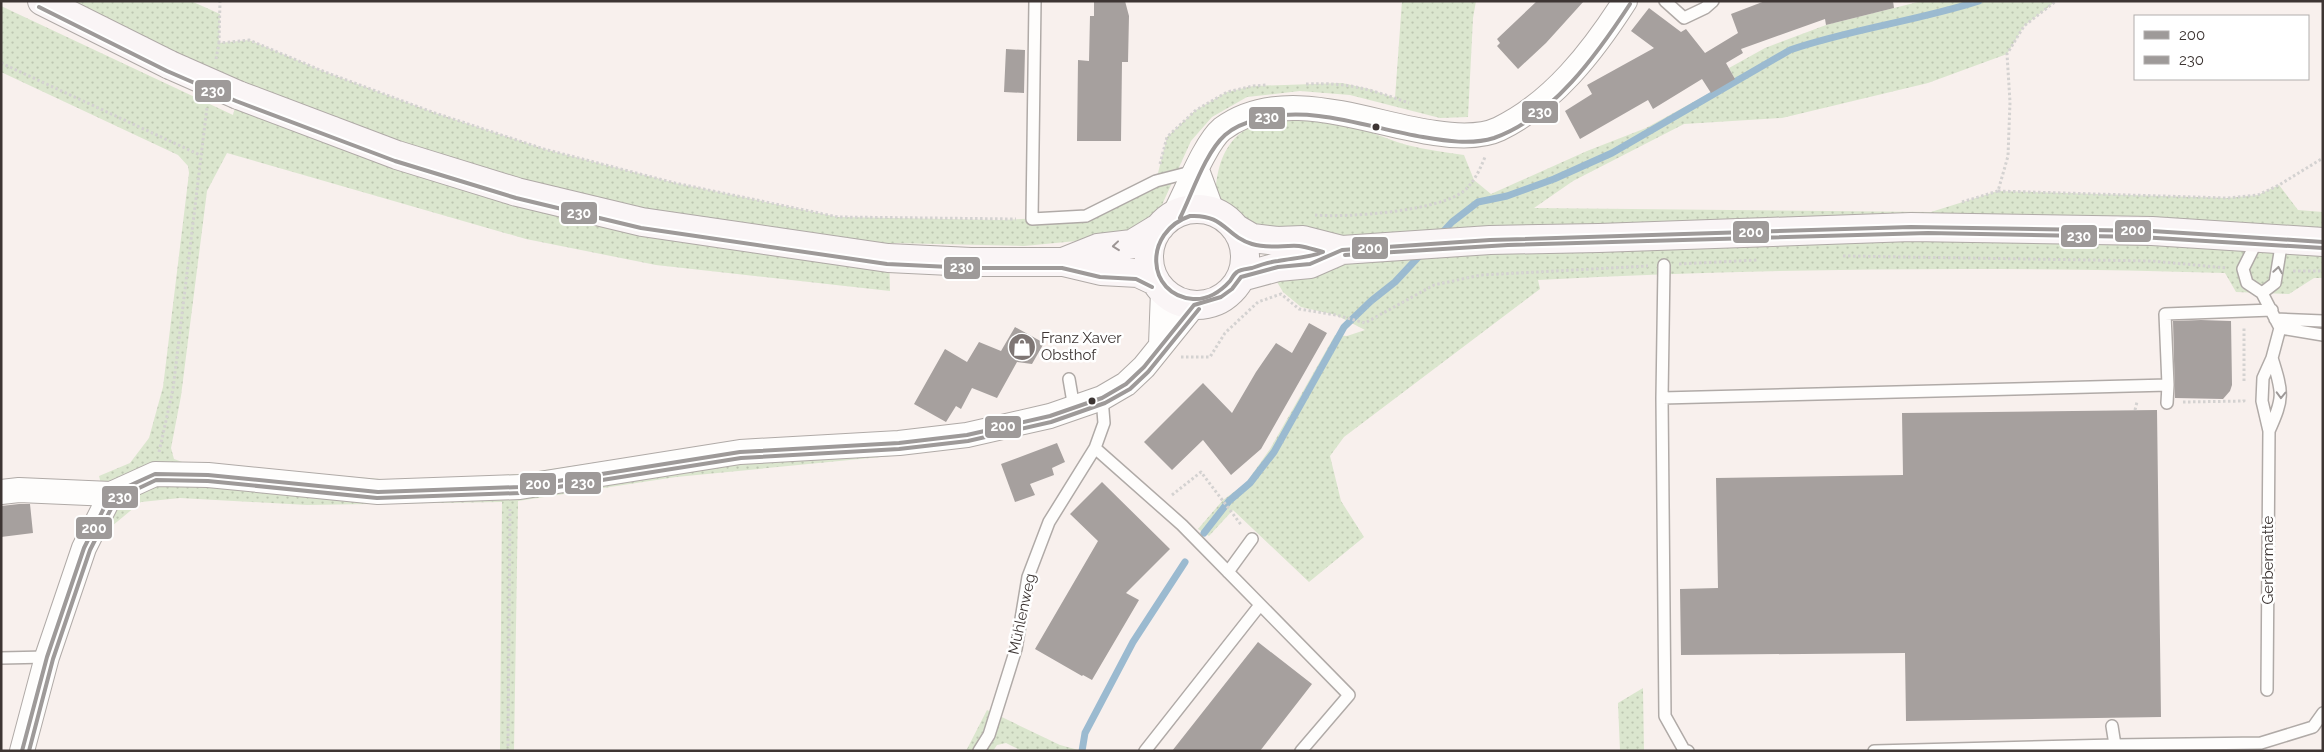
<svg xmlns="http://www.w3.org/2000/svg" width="2324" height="752" font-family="Raleway,sans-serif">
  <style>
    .grass { fill: url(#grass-dots) }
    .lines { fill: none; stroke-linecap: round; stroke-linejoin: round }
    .stream { stroke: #9bbad0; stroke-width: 7 }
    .building { fill: #a6a09e }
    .lane-casing { stroke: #b0aaa7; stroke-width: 14 }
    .street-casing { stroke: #b0aaa7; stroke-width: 26 }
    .secondary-casing { stroke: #b0aaa7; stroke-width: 30 }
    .path { stroke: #d4d2d1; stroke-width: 3; stroke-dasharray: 2.5 2.5; stroke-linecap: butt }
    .lane { stroke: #fefdfc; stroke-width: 11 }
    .street { stroke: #fefdfc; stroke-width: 24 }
    .secondary { stroke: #faf5f6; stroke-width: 28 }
    .secondary-bridge-casing { stroke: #b0aaa7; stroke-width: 30; stroke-linecap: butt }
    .secondary-bridge { stroke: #faf5f6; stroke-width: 28 }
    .bus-1-casing { stroke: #fff; stroke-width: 8 }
    .bus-2-casing { stroke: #fff; stroke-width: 8 }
    .bus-1 { stroke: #9e9a99; stroke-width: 4 }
    .bus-2 { stroke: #9e9a99; stroke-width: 4 }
    .oneway { stroke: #9c9594 }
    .oneway2 { stroke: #9e9998 }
    .bus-dot { fill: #3d3533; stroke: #fff; stroke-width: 2 }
    .labels { text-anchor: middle; stroke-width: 5; stroke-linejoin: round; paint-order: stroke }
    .poi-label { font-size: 15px; fill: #3d3533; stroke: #fff; text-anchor: start }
    .street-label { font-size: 15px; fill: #3d3533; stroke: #fff }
    .line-badge { stroke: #fff; stroke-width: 2 }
    .badge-label { font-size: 14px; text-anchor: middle; font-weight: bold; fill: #fff }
  </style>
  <defs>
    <pattern id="grass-dots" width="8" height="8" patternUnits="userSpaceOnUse" patternTransform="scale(1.25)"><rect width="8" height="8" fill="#dbe6ce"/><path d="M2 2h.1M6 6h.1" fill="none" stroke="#bdc6b1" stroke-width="1.8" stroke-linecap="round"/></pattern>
  </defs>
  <rect width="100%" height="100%" fill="#f8f0ed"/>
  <path class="grass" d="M73,1H191L220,14L219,43L249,40L325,72L435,113L544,149L675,183L838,217L1001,220L1086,216L1156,181L1167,137L1196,110L1227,92L1253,86L1342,83L1369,89L1395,98L1402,1H1476L1473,18L1468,117L1440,118L1350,95L1300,91L1247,97L1212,117L1191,141L1161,207L1142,226L1118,237L1024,246L889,243L890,291L656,265L526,239L227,153L207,191L181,396L171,448L174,459L185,463L405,481L519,474L710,445L899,443L901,455L676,477L518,501L514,751H500L502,502L307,505L180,498L141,502L112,526L99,476L130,463L149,438L163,387L189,173L188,166L178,155L1,72V6L233,115L242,82L173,52Z
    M1922,1H2056L2024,26L2007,54L1928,83L1782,118L1684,124L1573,181L1534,208L1931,212L1998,191L2227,198L2258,195L2279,185L2298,210L2323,212V278H2314L2289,294L2236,292L2225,273C1996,266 1767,268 1538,280L1540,289L1344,437L1330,456L1341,501L1364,537L1309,582L1233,510L1209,536L1198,529L1223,500L1246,483L1270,449L1335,335L1347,336L1365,330L1336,315L1301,307L1283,292L1265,262V231L1238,218L1215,199C1216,178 1219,155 1235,138C1259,113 1321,120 1353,127C1371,131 1389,140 1407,145C1426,150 1445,152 1464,155L1474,180L1491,194L1587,151L1646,128L1735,79L1729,68L1765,48L1826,25Z
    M1643,688L1644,751H1620L1618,703Z
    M987,710L1060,745L1082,751H1022L1006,743L997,745L993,751H966Z"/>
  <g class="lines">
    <path class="stream" d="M1440,235L1452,222L1478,202L1507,196L1554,179L1612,153L1790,50C1851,29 1917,21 1979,1
      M1204,533L1229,501L1250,483L1274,452L1344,327L1371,301L1395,282L1422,253
      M1082,751L1085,733L1133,642L1185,562"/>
  </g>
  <path class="building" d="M1094,1H1125L1129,16L1128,62H1122L1121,141H1077L1078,60L1089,61L1090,16H1094Z
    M1537,1H1584L1546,43L1518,69L1497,46L1500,43L1497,39Z
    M1765,1H1893L1894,8L1826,25L1825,19L1741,49L1743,53L1726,63L1735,79L1711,93L1702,79L1653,109L1648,100L1580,139L1565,111L1592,94L1587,85L1654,48L1631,31L1649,8L1681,32L1686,29L1705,53L1738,33L1731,14Z
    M1006,49L1025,50L1024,93L1004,92Z
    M2201,320L2231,321L2232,385L2230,391L2223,399L2175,398L2173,321Z
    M1309,323L1327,333L1261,449L1231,475L1203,440L1172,470L1144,442L1203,383L1232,413L1256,372L1276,343L1292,353Z
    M1015,327L1044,343L1032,364L1017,362L997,398L972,388L961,409L956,406L946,422L914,404L945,349L967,362L979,342L1001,351Z
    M2157,410L2161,717L1906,721L1905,653L1681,655L1680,589L1718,588L1716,478L1903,475L1902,413Z
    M1057,443L1065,462L1052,468L1054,475L1030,484L1035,495L1015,502L1001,464Z
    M1102,482L1170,549L1126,593L1139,600L1092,680L1083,675L1082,676L1035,649L1098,541L1070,514Z
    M19,504H30L33,533L1,537V506Z
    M1258,642L1312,684L1260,751H1172Z"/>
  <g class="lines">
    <g class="lane-casing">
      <path id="lane" d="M1035,1L1032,219L1086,216L1156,181L1195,171
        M1665,1L1684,18L1705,8L1713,1
        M2258,239L2243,269L2247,283L2262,293L2280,328L2272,358L2263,378L2262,401L2269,431L2267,690
        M1664,265L1662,398L2168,385L2167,403
        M2262,293L2275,283L2282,240
        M2275,319L2323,321
        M2280,328L2323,335
        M1069,379L1074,408
        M2168,385L2165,314L2272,310
        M1662,398L1665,716L1684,750L1688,751
        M2269,431C2284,398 2283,393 2272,358
        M1095,448L1182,525L1349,695L1301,751
        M1228,572L1252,539
        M1,658L47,657
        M2112,726L2115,745L2261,743L2313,727L2323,713
        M979,751L989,735L1016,649L1028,577L1049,522L1095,448L1104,423L1102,398
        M1145,751L1260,605
        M1874,751L2115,745"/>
    </g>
    <g class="street-casing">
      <path id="street" d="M1197,170L1212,211
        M1174,215C1186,193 1205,143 1222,129C1283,84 1369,124 1435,133C1455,136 1480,138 1499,129C1553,103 1593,51 1625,1
        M1161,345L1163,291
        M1,492L19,490L111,494
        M22,751L47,657L84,548L111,494L155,474L208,475L378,492L520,487L740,452L899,443L967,435L1050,416L1102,398L1126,384L1144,367L1194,305"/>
    </g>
    <g class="secondary-casing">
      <path id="secondary" d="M42,1L170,65
        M238,95L397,155L517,192L642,222L888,258L971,262H1063L1101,271L1138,273L1155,281
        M1149 257a48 48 0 1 1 96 0a48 48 0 1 1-96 0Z
        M1235,228L1252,238L1277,241L1303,240L1342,250L1490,240L1599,238L1911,227L2152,231L2323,242
        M1063,262L1098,248L1132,244L1160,227
        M1241,277L1278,267L1310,264L1342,250"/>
    </g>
    <path class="path" d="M219,43L220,1
      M216,59L219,43L249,40L325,72L435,113L544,149L675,183L838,217L1016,219
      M1,63L200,155
      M1306,84C1349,82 1369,89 1409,103
      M1160,164L1167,137L1196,110L1227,92L1253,86L1267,85
      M1998,191L2227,198L2258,195L2279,185L2323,158
      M1962,202L1998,191L2008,156L2010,102L2007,54L2024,26L2056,1
      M1315,215C1346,218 1442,211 1465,190C1475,181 1480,169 1485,157
      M1843,256L2152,261L2227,268
      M1679,264L1757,260
      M2293,271H2323
      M1181,357H1210L1225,333L1258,302L1281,294L1299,309L1336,315L1365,323L1434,285L1481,275L1648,266
      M2244,381V328
      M2183,402L2244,401V398
      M2135,410L2137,402
      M159,452L173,389L207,107
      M1172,495L1201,472L1242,526
      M508,751L510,509"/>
    <use href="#lane" class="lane"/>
    <use href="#street" class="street"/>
    <use href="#secondary" class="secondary"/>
    <g class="secondary-bridge-casing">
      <path id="secondary-bridge" d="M170,65L238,95"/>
    </g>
    <use href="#secondary-bridge" class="secondary-bridge"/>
    <g class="bus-1-casing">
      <path id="bus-1" d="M1194,305L1221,297L1232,289L1241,277L1278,267L1310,264L1342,250L1490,240L1911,227L2152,231L2323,242
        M22,751L47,657L84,548L111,494L155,474L208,475L378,492L520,487L740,452L899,443L967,435L1050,416L1102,398L1126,384L1144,367L1194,305"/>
    </g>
    <g class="bus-2-casing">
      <path id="bus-2" d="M39,7L167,71L236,101L395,161L516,198L641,228L887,264L971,268H1062L1100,277L1136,279L1152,287
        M1190,216C1225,214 1225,236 1252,244C1268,249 1284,245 1299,246C1307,247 1315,250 1323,252C1307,258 1294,258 1278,261C1269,262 1260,265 1252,268C1248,269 1241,269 1237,272C1234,274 1232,278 1230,281C1221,291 1208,300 1193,299C1146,295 1143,232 1190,216Z
        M1180,218C1192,194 1205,153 1225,135C1234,127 1247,122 1259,119C1313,105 1369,128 1423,137C1446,141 1471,145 1494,138C1552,118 1598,53 1630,4
        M1345,255L1508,245L1928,233L2140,237L2323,248
        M29,751L53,659L90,550L116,499L156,480L208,481L377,498L520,493L741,458L899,449L968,441L1051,422L1105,403L1130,389L1148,372L1199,309"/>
    </g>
    <use href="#bus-1" class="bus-1"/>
    <use href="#bus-2" class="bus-2"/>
  </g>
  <defs><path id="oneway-chevron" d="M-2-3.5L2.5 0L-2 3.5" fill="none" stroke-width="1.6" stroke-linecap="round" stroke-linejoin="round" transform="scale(1.25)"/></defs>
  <use class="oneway" href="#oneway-chevron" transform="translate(1116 246) rotate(174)"/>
  <g class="oneway2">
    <use href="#oneway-chevron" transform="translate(2278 270) rotate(-81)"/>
    <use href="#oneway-chevron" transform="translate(2281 395) rotate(91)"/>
  </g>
  <defs>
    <g id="shop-disc" transform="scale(1.4375)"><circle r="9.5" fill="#7e7674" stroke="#fff"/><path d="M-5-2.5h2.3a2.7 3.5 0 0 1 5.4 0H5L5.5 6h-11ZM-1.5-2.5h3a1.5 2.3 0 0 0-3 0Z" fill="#fff"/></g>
  </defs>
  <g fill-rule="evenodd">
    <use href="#shop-disc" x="1022" y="347"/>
  </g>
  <g class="bus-dot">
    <circle cx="1376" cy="127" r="4.5"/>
    <circle cx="1092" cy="401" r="4.5"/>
  </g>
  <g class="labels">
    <g class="poi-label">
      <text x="1041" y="343">Franz Xaver<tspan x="1041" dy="17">Obsthof</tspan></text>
    </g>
    <g class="street-label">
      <text transform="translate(2268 560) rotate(-90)" y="5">Gerbermatte</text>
      <text transform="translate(1022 614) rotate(-78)" y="5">Mühlenweg</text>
    </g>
  </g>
  <g class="line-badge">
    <rect x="194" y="79" width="38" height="24" rx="5" fill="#9e9a99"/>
    <rect x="1521" y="100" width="38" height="24" rx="5" fill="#9e9a99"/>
    <rect x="1248" y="106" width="38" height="24" rx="5" fill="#9e9a99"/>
    <rect x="560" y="201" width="38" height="24" rx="5" fill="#9e9a99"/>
    <rect x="2114" y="219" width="38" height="24" rx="5" fill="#9e9a99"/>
    <rect x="1732" y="220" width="38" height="24" rx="5" fill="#9e9a99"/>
    <rect x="2060" y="224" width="38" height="24" rx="5" fill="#9e9a99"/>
    <rect x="1351" y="236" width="38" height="24" rx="5" fill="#9e9a99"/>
    <rect x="943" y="256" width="38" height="24" rx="5" fill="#9e9a99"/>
    <rect x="984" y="415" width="38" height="24" rx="5" fill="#9e9a99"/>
    <rect x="564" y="471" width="38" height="24" rx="5" fill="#9e9a99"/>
    <rect x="519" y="472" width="38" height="24" rx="5" fill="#9e9a99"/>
    <rect x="101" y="485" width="38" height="24" rx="5" fill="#9e9a99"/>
    <rect x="75" y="516" width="38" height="24" rx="5" fill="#9e9a99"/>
  </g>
  <g class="badge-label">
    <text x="213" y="96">230</text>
    <text x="1540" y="117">230</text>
    <text x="1267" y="122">230</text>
    <text x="579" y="218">230</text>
    <text x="2133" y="235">200</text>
    <text x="1751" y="237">200</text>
    <text x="2079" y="241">230</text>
    <text x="1370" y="253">200</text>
    <text x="962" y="272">230</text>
    <text x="1003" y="431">200</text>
    <text x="583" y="488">230</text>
    <text x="538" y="489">200</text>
    <text x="120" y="502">230</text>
    <text x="94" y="533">200</text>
  </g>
  <rect width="2324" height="752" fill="none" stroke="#3d3533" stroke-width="5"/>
  <rect x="2134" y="15" width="175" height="65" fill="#ffffff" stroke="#b1aead"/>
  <rect x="2144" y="31" width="25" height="8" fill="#9e9a99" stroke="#b1aead"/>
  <text x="2179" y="40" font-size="15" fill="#3d3533">200</text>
  <rect x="2144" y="56" width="25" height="8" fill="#9e9a99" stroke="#b1aead"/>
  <text x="2179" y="65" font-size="15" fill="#3d3533">230</text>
</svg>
